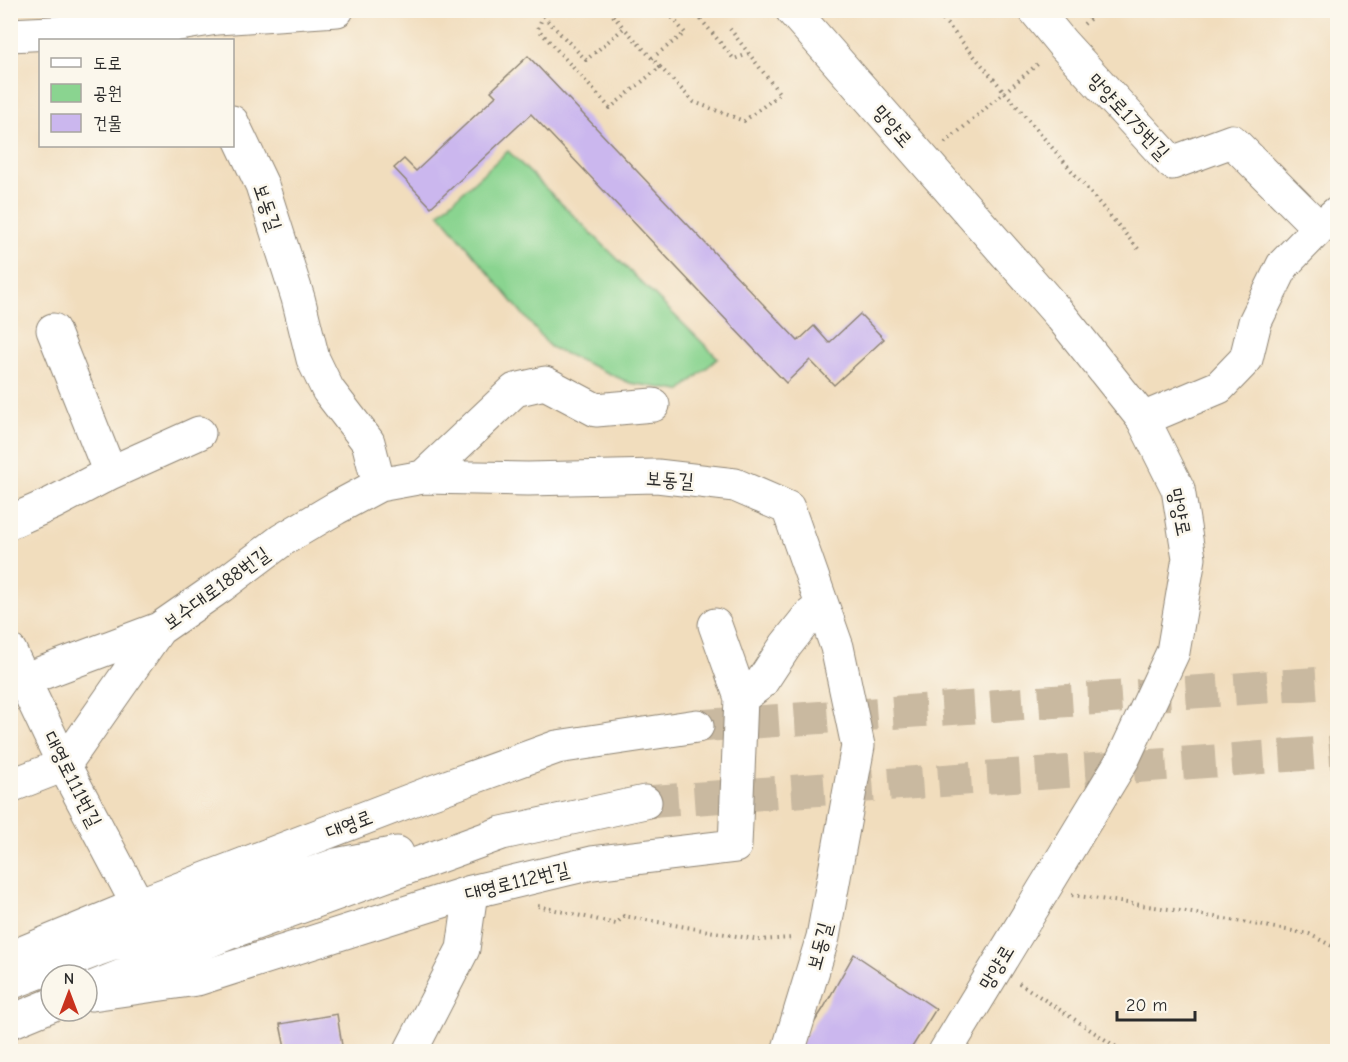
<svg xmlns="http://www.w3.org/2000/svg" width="1348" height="1062" font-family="'Comic Neue','Poor Story',sans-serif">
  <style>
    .green { fill: #8ad490; stroke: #5a805e; stroke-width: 1.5 }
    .building { fill: #cbb7ee }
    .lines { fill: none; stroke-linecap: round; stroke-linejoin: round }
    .major-tunnel { stroke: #c9b9a0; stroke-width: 33; stroke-dasharray: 33 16; stroke-linecap: butt }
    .minor-casing { stroke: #8e8474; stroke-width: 35 }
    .major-casing { stroke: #8e8474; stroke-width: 35 }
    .path { stroke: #8e8474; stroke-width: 4; stroke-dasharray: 1.5 4.5; stroke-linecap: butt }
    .minor { stroke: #fff; stroke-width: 33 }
    .major { stroke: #fff; stroke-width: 33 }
    .labels { text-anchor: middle; stroke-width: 5; stroke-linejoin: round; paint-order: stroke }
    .street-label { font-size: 20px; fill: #2b2b2b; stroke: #fbf7ec }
  </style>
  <rect width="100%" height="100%" fill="#fbf7ec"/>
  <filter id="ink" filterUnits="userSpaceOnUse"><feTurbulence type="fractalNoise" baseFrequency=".0167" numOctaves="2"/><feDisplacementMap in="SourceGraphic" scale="12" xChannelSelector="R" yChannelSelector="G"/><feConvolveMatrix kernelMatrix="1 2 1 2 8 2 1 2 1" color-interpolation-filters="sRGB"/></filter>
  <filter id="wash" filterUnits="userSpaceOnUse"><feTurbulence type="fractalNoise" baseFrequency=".008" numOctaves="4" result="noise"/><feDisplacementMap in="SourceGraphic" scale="24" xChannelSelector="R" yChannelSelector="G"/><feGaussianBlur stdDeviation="1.35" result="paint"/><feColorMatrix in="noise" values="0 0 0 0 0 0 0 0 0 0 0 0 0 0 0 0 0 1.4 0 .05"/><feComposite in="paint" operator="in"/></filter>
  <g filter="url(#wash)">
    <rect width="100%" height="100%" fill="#f1ddbd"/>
    <path class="green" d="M508,151L718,358L680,391L630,383L550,347L439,213Z"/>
    <g id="blocks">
      <path class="building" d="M528,56L798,341L814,326L829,343L860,314L884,339L834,385L810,360L786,383L531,114L431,207L394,168L404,159L416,171L496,96L491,91Z
        M854,954L936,1009L909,1052H795L823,1009Z
        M337,1014L343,1052H270V1050L285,1048L280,1024Z"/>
    </g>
  </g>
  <g filter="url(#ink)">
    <use href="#blocks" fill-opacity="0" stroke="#8e8474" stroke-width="1.5"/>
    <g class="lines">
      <path class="major-tunnel" d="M697,726L1338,682
        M645,802L1338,752"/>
      <g class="minor-casing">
        <path id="minor" d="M1035,10L1062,43L1172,163L1232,141L1319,228
          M10,35L154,28L217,18L337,10
          M232,122L262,185L298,298L313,359L328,390L368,442L379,485
          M53,330L110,473
          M1143,419L1219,387L1246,359L1255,322L1283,265L1319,228L1338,212
          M423,477L515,390L545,383L596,410L653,405
          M10,522L53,503L110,473L199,433
          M10,651L64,765L138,905
          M10,685L159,629L221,586L282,540L336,508L379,485L423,477L528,479L657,476L735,485L788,508L837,647L858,746L823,937L788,1052
          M741,698L761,683L786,645L809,616L822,606
          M10,786L64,765L159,629
          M92,994L197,979L471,892L592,863L735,846L741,698L715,625
          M410,1052L463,949L471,892"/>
      </g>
      <g class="major-casing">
        <path id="major" d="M792,10L1060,315L1143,419L1178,489L1189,558L1173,652L1123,759L945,1052
          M10,958L138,905L427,794L557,747L697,726
          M10,983L96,950L336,865L397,853
          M87,990L231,932L502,833L645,802
          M10,1022L51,1005"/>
      </g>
      <path class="path" d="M533,10L544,17L586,60L624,28L608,10
        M545,10L538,29L610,108L660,67L624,28
        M693,10L734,59L748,54
        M935,10L1140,251
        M1084,24L1100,10
        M652,58L685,33L666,10
        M660,67L694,102L744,121L780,94L730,29
        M945,143L1040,62
        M1072,895L1175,910L1309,934L1338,949
        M538,906L616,924L624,916L759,940L793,938
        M1019,983L1124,1052"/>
      <use href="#minor" class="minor"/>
      <use href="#major" class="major"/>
    </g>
  </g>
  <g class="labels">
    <g class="street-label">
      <text transform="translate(1129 116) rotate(47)" y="7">망양로175번길</text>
      <text transform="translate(893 126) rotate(49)" y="7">망양로</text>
      <text transform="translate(268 207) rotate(71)" y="7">보동길</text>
      <text transform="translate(670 479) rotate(4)" y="7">보동길</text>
      <text transform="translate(1180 512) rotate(78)" y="7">망양로</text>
      <text transform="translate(216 588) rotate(-36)" y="7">보수대로188번길</text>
      <text transform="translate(73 779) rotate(63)" y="7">대영로111번길</text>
      <text transform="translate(349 824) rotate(-21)" y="7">대영로</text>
      <text transform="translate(517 881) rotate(-14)" y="7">대영로112번길</text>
      <text transform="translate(819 946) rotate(-75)" y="7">보동길</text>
      <text transform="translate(996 967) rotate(-59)" y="7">망양로</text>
    </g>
  </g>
  <rect width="1348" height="1062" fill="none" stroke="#fbf7ec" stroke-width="36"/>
  <rect x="39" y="39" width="195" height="108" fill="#fbf7ec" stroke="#a8a59f" stroke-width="1.5"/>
  <rect x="51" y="58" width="30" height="9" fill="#ffffff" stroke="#a8a59f" stroke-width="1.5"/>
  <text x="93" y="69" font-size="18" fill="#2b2b2b">도로</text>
  <rect x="51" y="84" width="30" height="18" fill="#8ad490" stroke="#a8a59f" stroke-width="1.5"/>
  <text x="93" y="99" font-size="18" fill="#2b2b2b">공원</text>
  <rect x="51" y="114" width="30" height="18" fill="#cbb7ee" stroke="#a8a59f" stroke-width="1.5"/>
  <text x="93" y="129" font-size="18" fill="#2b2b2b">건물</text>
  <g transform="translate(69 993)"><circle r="28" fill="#fbf7ec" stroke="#a8a59f" stroke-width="1.5"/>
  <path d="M0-4.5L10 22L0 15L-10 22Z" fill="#c8321e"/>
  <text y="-9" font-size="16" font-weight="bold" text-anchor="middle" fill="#2b2b2b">N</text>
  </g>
  <path d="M1117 1011v9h78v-9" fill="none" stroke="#2b2b2b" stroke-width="3"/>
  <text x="1126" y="1011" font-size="18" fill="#2b2b2b" stroke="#fbf7ec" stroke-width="4.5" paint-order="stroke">20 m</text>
</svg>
